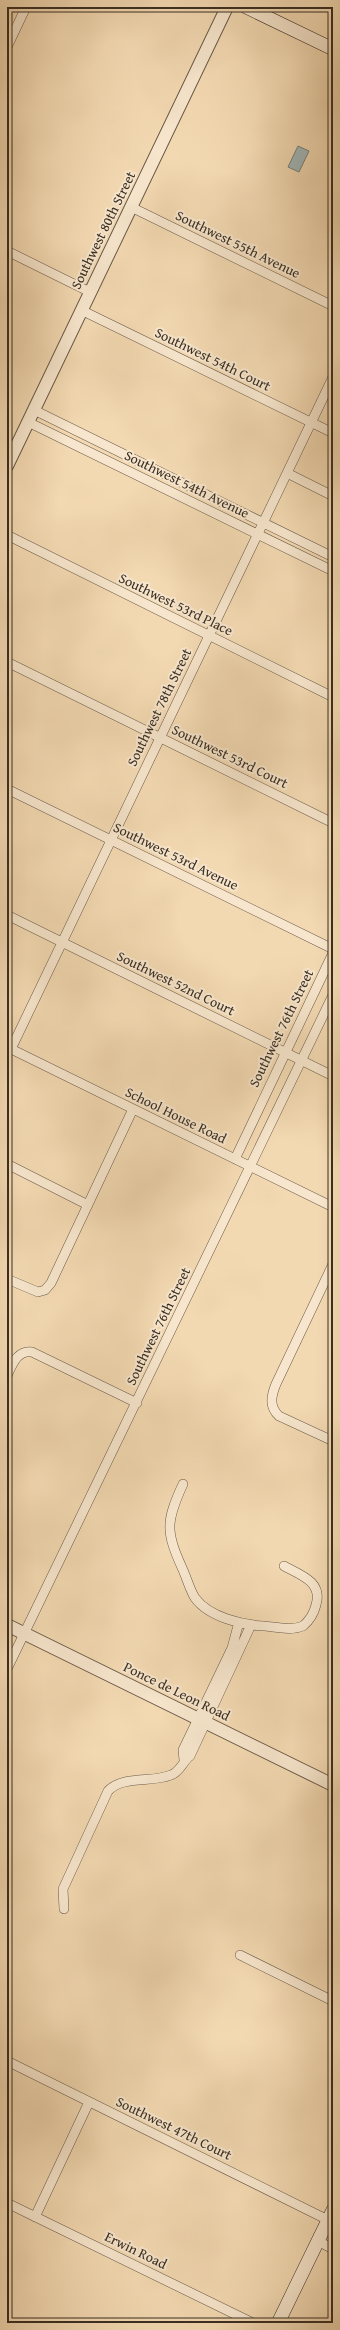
<svg xmlns="http://www.w3.org/2000/svg" width="340" height="2330" font-family="'Gentium Book Plus',serif">
  <style>
    .water { fill: #a1b7b9; stroke: #77807d }
    .lines { fill: none; stroke-linecap: round; stroke-linejoin: round }
    .minor-casing { stroke: #685946; stroke-width: 10 }
    .tertiary-casing { stroke: #685946; stroke-width: 14 }
    .secondary-casing { stroke: #392e22; stroke-width: 14 }
    .minor { stroke: #f7e6cd; stroke-width: 9 }
    .tertiary { stroke: #f7e6cd; stroke-width: 12 }
    .secondary { stroke: #f7e6cd; stroke-width: 13 }
    .labels { text-anchor: middle; stroke-width: 4; stroke-linejoin: round; paint-order: stroke }
    .street-label { font-size: 14px; fill: #392e22; stroke: #f7e6cd }
  </style>
  <rect width="100%" height="100%" fill="#f3d9b2"/>
  <filter id="stains"><feTurbulence type="fractalNoise" baseFrequency=".005" numOctaves="4"/><feColorMatrix values="0 0 0 0 .2 0 0 0 0 .09 0 0 0 0 .02 0 0 0 .5 -.17"/></filter>
  <radialGradient id="worn" r=".72"><stop offset=".6" stop-color="#630" stop-opacity="0"/><stop offset="1" stop-color="#630" stop-opacity=".3"/></radialGradient>
  <path class="water" d="M298,146L309,151L299,172L288,167Z"/>
  <g class="lines">
    <g class="minor-casing">
      <path id="minor" d="M7,47L26,7
        M131,207L333,306
        M7,251L90,292
        M81,310L333,433
        M34,410L333,557
        M28,422L333,571
        M287,473L333,496
        M7,535L333,697
        M7,662L333,823
        M7,789L333,949
        M7,915L333,1076
        M7,1047L333,1207
        M11,1049L333,377
        M235,1159L333,953
        M7,1164L88,1205
        M333,1264L276,1384C271,1396 269,1407 279,1416L333,1441
        M7,1279L38,1292L45,1290L51,1283L133,1109
        M7,1376C12,1365 17,1350 32,1352L137,1403
        M183,1484C165,1523 166,1532 183,1570C187,1579 190,1590 195,1598C209,1617 242,1625 264,1626C276,1627 291,1631 303,1626C309,1621 314,1613 316,1605C323,1582 301,1575 284,1566
        M7,1669L333,995
        M184,1760L183,1750L232,1648L239,1622
        M64,1909L63,1889L108,1791C123,1775 152,1783 171,1775C180,1772 183,1761 190,1756L251,1625
        M240,1955L333,2001
        M7,2061L328,2220
        M7,2203L253,2323
        M35,2217L89,2102
        M318,2241L333,2249
        M13,2323H14"/>
    </g>
    <g class="tertiary-casing">
      <path id="tertiary" d="M7,466L227,7
        M7,1625L333,1785"/>
    </g>
    <g class="secondary-casing">
      <path id="secondary" d="M246,7L333,49
        M278,2323L333,2210"/>
    </g>
    <use href="#minor" class="minor"/>
    <use href="#tertiary" class="tertiary"/>
    <use href="#secondary" class="secondary"/>
  </g>
  <g class="labels">
    <g class="street-label">
      <text transform="translate(103 230) rotate(-64)" y="5">Southwest 80th Street</text>
      <text transform="translate(238 244) rotate(26)" y="5">Southwest 55th Avenue</text>
      <text transform="translate(213 359) rotate(26)" y="5">Southwest 54th Court</text>
      <text transform="translate(187 484) rotate(26)" y="5">Southwest 54th Avenue</text>
      <text transform="translate(176 604) rotate(26)" y="5">Southwest 53rd Place</text>
      <text transform="translate(159 707) rotate(-64)" y="5">Southwest 78th Street</text>
      <text transform="translate(230 756) rotate(26)" y="5">Southwest 53rd Court</text>
      <text transform="translate(176 856) rotate(26)" y="5">Southwest 53rd Avenue</text>
      <text transform="translate(176 983) rotate(26)" y="5">Southwest 52nd Court</text>
      <text transform="translate(281 1028) rotate(-64)" y="5">Southwest 76th Street</text>
      <text transform="translate(176 1115) rotate(26)" y="5">School House Road</text>
      <text transform="translate(158 1326) rotate(-64)" y="5">Southwest 76th Street</text>
      <text transform="translate(177 1691) rotate(26)" y="5">Ponce de Leon Road</text>
      <text transform="translate(174 2128) rotate(26)" y="5">Southwest 47th Court</text>
      <text transform="translate(136 2250) rotate(26)" y="5">Erwin Road</text>
    </g>
  </g>
  <rect width="340" height="2330" fill="none" stroke="#f3d9b2" stroke-width="24"/>
  <rect x="8" y="8" width="324" height="2314" fill="none" stroke="#392e22" stroke-width="2"/>
  <rect x="12" y="12" width="316" height="2306" fill="none" stroke="#392e22"/>
  <rect width="100%" height="100%" filter="url(#stains)"/>
  <rect width="100%" height="100%" fill="url(#worn)"/>
</svg>
